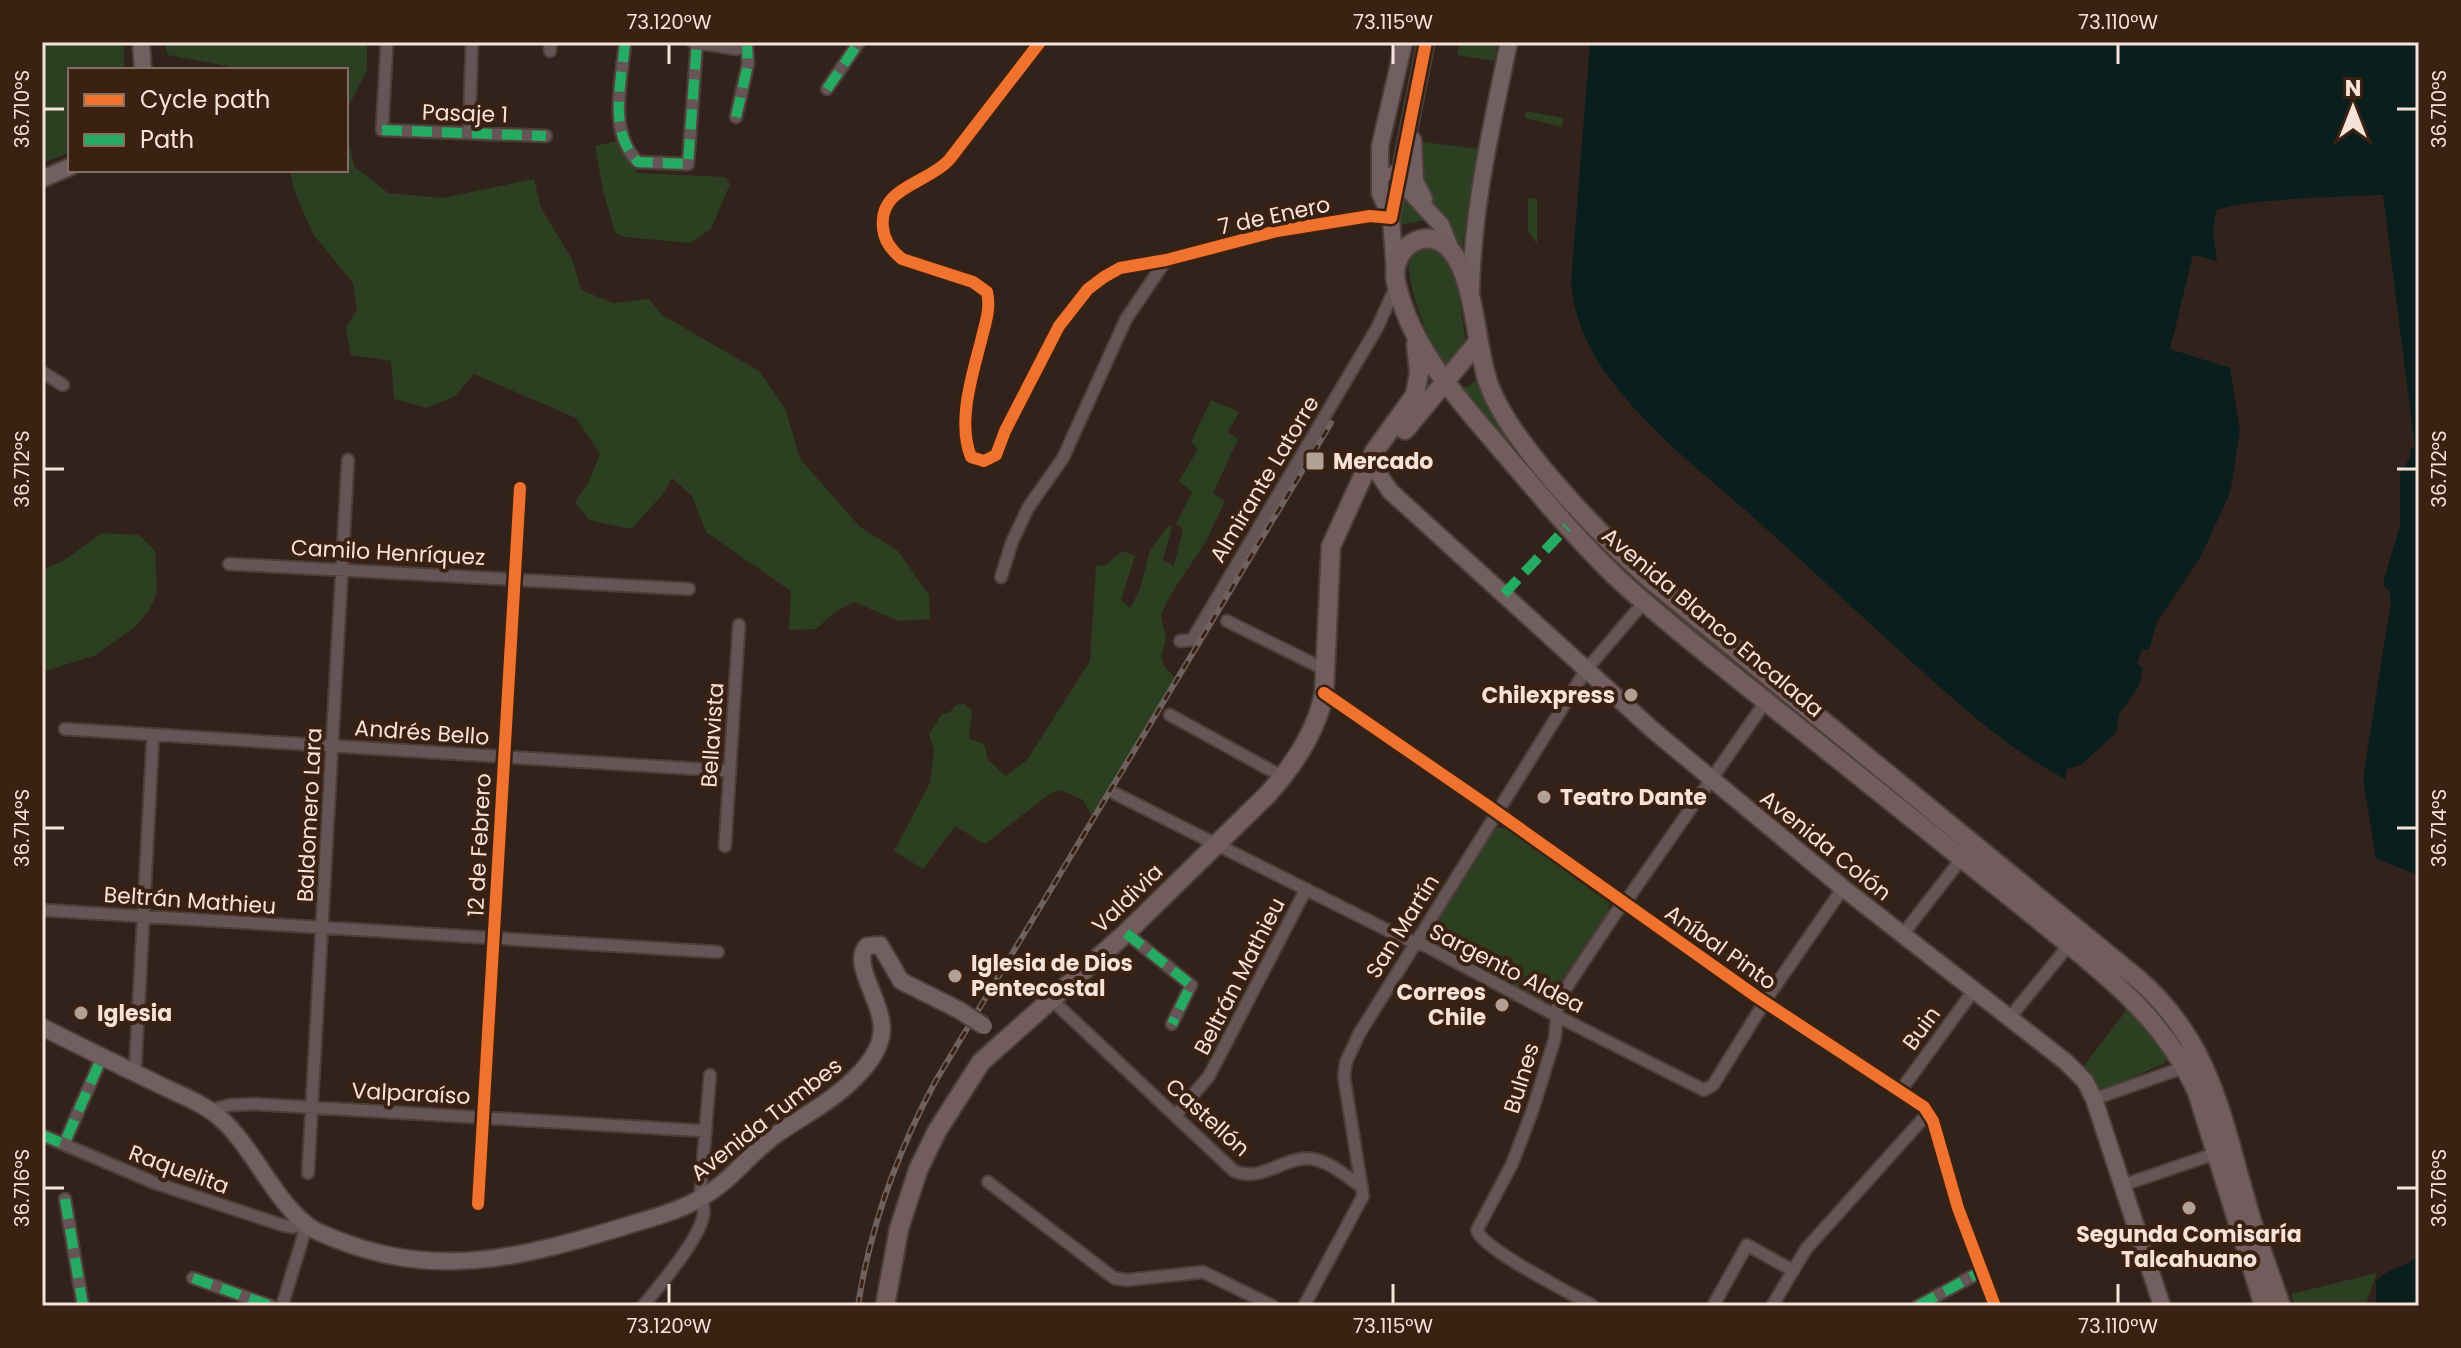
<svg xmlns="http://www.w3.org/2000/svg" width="2461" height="1348" font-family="Poppins,sans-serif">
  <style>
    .green { fill: #2c4021 }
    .water { fill: #0a1e1e }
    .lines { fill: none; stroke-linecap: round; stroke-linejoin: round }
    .street-casing { stroke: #4b3f37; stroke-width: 15 }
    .secondary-casing { stroke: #4b3f37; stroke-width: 20 }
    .primary-casing { stroke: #4b3f37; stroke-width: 22 }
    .street { stroke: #655556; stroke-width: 11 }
    .secondary { stroke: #725f61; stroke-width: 16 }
    .primary { stroke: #715d5d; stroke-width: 18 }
    .rail-casing { stroke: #6e6260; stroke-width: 6 }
    .rail { stroke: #3b2111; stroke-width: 3; stroke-dasharray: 9; stroke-linecap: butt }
    .secondary-bridge-casing { stroke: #4b3f37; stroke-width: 20; stroke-linecap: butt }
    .secondary-bridge { stroke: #725f61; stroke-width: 16 }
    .quiet { stroke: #26ab63; stroke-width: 10; stroke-dasharray: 20 10; stroke-linecap: butt }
    .cycleway-casing { stroke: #3b2111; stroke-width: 17 }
    .cycleway { stroke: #ef722f; stroke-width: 12 }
    .ticks { fill: none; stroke: #f5e3d9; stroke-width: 3 }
    .poi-dot { fill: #b0a096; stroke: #3b2111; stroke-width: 3 }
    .labels { text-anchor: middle; stroke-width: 8; stroke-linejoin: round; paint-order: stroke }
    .street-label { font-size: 22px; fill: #f5e3d9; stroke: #3b2111 }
    .poi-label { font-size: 22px; font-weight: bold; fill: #f5e3d9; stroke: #3b2111; text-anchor: start }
    .neatline { fill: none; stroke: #f5e3d9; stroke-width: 3 }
    .ticks-label { font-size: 20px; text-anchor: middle; fill: #f5e3d9 }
  </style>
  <rect width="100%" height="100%" fill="#31231b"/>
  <path class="green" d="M42,42H124V70H70V153L42,163Z
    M164,42H367V70L346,111V70H233L227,66L168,55Z
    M1460,42H1498L1494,61L1457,55Z
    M1526,111L1563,118L1562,127L1525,118Z
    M346,130L354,166L388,193L442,198L534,179L541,208L572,259L581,290L613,303L649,299L662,315L759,371L785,408L800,459L860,527L898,551L929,595L930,619L899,621L854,602L835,612L816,629L789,630L791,591L706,532L692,496L672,478L663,494L631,529L589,520L575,502L589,482L600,454L576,418L474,374L455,396L427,408L394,399L391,361L351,355L346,328L357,310L353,283L313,234L294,190L290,170H346Z
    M616,141L637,173L725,177L730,184L711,229L690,243L625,237L615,233L603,190L595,146Z
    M1415,141L1479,149L1471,184L1462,252H1460L1425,193Z
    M1528,198L1537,199V244L1528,231Z
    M1402,199L1411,201L1426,220L1404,224L1396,229Z
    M1427,244L1449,255L1458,284L1466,346L1449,366C1432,358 1405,280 1409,261C1410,252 1419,248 1427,244Z
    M1476,380L1495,421L1504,434L1501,436L1461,387H1468Z
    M1211,400L1239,412L1228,432L1238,439L1213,493L1225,501L1205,543L1171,594L1161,615L1166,639L1161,657L1164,666L1175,678L1092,816L1083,800L1061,790L1051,793L985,844L955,826L923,869L894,851L930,783L934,750L929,734L942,714L950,712L956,705L964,704L972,711C972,722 968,728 969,739L984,744L988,760L1006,776L1027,760L1090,661L1096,566L1106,565L1122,551L1135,556L1121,600L1130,608L1140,589L1150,551L1168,526L1172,527L1163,560L1174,566L1183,529L1176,524L1192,492L1179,481L1198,449L1191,442Z
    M102,533L139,535L155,551L157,592L150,609L135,627L96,655L42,672V570L63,561Z
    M1495,828H1506L1609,903L1608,913L1548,1000H1539L1432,943L1428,935L1491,830Z
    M2128,1008L2168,1054L2165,1063L2099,1092L2083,1067Z
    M2377,1273L2365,1306H2295L2291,1294Z"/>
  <path class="water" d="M1590,42H2419V875L2376,859L2363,778L2391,601L2389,590L2384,586V579L2400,526V473L2410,458L2411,448H2415L2383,195C2354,196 2234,199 2216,211L2213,232L2217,261L2193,255L2170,349L2230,368L2240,431L2230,493L2201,556L2157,622L2149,650L2143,649L2137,663L2143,668L2139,686L2119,714L2116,733L2081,765L2067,769L2065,779C2004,747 1954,700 1903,654C1860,614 1816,574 1773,535C1719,485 1656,440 1611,380C1589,352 1573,316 1571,281Z
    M2419,1254V1306H2376V1281C2388,1267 2409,1267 2419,1254Z"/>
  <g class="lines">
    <g class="street-casing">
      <path id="street" d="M387,42L382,130L546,136
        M625,42C622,81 607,131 638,162L688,164L697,42
        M693,42L736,49L747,46
        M1040,42L949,160C927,184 878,187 883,228C884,242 892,251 902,259L973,282L987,292C991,309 985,324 981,341C972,376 957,422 971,457L984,461L996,455L1005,431L1059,326L1088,289L1104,277L1120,268L1166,260L1277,231L1370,216L1391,218
        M550,51V42
        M827,89L859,42
        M736,117L748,64L747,46
        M469,133L472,42
        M42,372L63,385
        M229,564L689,589
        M1001,577L1012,542L1028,508L1063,458L1126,319L1166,260
        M1227,621L1326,670
        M1180,641L1192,640L1377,328L1397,284
        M1324,693L1488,806L1757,997L1924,1107L1933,1121L1958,1208L1995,1306
        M1170,715L1283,777
        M65,729L730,771
        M1116,794L1403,938L1426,946L1555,1015L1704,1090L1713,1085L1769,995L1843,888
        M725,846L739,625
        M42,910L718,952
        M1126,933L1191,985L1172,1024
        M1903,934L1962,858
        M1052,1000L1234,1171C1263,1183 1284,1155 1313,1159C1330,1162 1347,1177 1362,1187
        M2010,1017L2069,945
        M135,1073L153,735
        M1901,1090L1974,990
        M2094,1099L2188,1066
        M210,1110L230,1105L256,1104L706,1131
        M1175,1116L1209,1076L1306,889
        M42,1135L155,1183L282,1225L293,1227L307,1224L282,1306
        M64,1144L102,1057
        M308,1173L348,460
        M988,1182L1114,1278L1127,1280L1203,1272L1273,1306
        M2123,1185L2217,1153
        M65,1199L83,1306
        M478,1204L520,488
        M193,1278L271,1306
        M643,1306C660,1285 697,1242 703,1217C705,1210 703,1205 700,1199L710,1075
        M1304,1306L1363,1196L1344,1077L1346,1062L1359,1034L1586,670L1644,602
        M1593,1306C1572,1294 1482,1249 1477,1230L1512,1164L1532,1112L1555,1038L1558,1000L1617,911L1629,897L1766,701
        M1713,1306L1747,1245L1792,1270
        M1772,1306L1806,1249L1929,1112
        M1918,1306L1982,1271"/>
    </g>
    <g class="secondary-casing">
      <path id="secondary" d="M141,42L143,70
        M1413,140L1415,181L1424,199
        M1394,174L1441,225L1451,250
        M42,179L70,167
        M1391,218L1380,193V146L1404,42
        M1395,271L1391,218L1426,42
        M1471,289C1473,205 1492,124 1509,42
        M1376,470L1390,491L1654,731L1843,888L2066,1062L2085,1081L2094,1099L2162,1306
        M42,1027C80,1046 118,1065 156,1083C177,1094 202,1102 220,1118C253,1146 277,1207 313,1229C329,1238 346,1243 364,1249C452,1276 533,1254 619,1228C647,1219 679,1212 704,1196C732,1180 751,1152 777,1134C803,1116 834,1100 856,1077C867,1066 878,1052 881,1037C888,1006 849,965 867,946L880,945L901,981L959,1010"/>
    </g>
    <g class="primary-casing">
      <path id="primary" d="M1405,430L1477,343
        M885,1306L899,1229L918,1170L937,1131L981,1062L1126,933L1268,794C1293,766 1317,730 1324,693L1331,546L1374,452L1415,395L1419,373L1416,344
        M2264,1306L2197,1092C2167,1024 2112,979 2056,934C2014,899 1970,865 1928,831C1868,783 1808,735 1748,687C1703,651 1657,615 1615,576C1576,538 1541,496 1505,454C1461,402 1411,350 1396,282C1389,247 1429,222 1452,252C1476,282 1475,347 1489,385C1511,445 1603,538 1651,580L2138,979C2210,1042 2221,1114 2246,1201C2256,1237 2269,1271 2281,1306"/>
    </g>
    <use href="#street" class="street"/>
    <use href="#secondary" class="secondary"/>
    <use href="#primary" class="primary"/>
    <g class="rail-casing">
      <path id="rail" d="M858,1306C870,1226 897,1153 935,1082L1331,423"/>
    </g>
    <use href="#rail" class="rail"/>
    <g class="secondary-bridge-casing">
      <path id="secondary-bridge" d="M959,1010L984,1026"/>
    </g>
    <use href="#secondary-bridge" class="secondary-bridge"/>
    <path class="quiet" d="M625,42C622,81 607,131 638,162L688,164L697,42
      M827,89L859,42
      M736,117L748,64L747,46
      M382,130L546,136
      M1504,594L1567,527
      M1126,933L1191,985L1172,1024
      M42,1135L64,1144L102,1057
      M65,1199L83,1306
      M193,1278L271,1306
      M1918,1306L1982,1271"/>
    <g class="cycleway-casing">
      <path id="cycleway" d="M1040,42L949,160C927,184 878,187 883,228C884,242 892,251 902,259L973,282L987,292C991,309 985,324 981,341C972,376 957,422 971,457L984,461L996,455L1005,431L1059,326L1088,289L1104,277L1120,268L1166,260L1277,231L1370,216L1391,218L1426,42
        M1324,693L1488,806L1757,997L1924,1107L1933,1121L1958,1208L1995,1306
        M478,1204L520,488"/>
    </g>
    <use href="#cycleway" class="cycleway"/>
  </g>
  <path class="ticks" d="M669,44V64M1393,44V64M2118,44V64M44,109H64M2397,109H2417M44,469H64M2397,469H2417M44,828H64M2397,828H2417M44,1188H64M2397,1188H2417M669,1284V1304M1393,1284V1304M2118,1284V1304"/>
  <g class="poi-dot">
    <rect x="1305" y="451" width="20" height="20" rx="4"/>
    <circle cx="1631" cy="695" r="8"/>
    <circle cx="1544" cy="797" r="8"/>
    <circle cx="955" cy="976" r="8"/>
    <circle cx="1502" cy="1005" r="8"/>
    <circle cx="81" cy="1013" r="8"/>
    <circle cx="2189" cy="1208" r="8"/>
  </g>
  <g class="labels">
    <g class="street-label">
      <text transform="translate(465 113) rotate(2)" y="8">Pasaje 1</text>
      <text transform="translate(1274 215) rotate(-12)" y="8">7 de Enero</text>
      <text transform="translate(1264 479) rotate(-59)" y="8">Almirante Latorre</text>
      <text transform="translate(388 552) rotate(3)" y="8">Camilo Henríquez</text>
      <text transform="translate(1713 622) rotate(40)" y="8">Avenida Blanco Encalada</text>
      <text transform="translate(422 732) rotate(4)" y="8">Andrés Bello</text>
      <text transform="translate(712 735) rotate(-86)" y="8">Bellavista</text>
      <text transform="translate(309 815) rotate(-87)" y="8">Baldomero Lara</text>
      <text transform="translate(479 845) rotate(-87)" y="8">12 de Febrero</text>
      <text transform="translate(1826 845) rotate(39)" y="8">Avenida Colón</text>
      <text transform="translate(1127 898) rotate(-44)" y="8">Valdivia</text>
      <text transform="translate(190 900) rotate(4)" y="8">Beltrán Mathieu</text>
      <text transform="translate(1402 926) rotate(-58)" y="8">San Martín</text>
      <text transform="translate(1721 947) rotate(35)" y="8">Aníbal Pinto</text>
      <text transform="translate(1507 968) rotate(27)" y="8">Sargento Aldea</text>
      <text transform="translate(1239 976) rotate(-63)" y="8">Beltrán Mathieu</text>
      <text transform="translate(1921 1028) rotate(-54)" y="8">Buin</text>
      <text transform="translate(1521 1078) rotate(-73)" y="8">Bulnes</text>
      <text transform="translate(411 1093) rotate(3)" y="8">Valparaíso</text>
      <text transform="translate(1208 1117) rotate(42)" y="8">Castellón</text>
      <text transform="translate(766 1119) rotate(-38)" y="8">Avenida Tumbes</text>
      <text transform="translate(179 1169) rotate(20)" y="8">Raquelita</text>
    </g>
    <g class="poi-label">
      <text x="1333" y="469">Mercado</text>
      <text x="1615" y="703" text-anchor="end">Chilexpress</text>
      <text x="1560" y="805">Teatro Dante</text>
      <text x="971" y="971">Iglesia de Dios<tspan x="971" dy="25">Pentecostal</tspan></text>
      <text x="1486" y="1000" text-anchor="end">Correos<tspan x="1486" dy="25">Chile</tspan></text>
      <text x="97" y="1021">Iglesia</text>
      <text x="2189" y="1242" text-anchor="middle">Segunda Comisaría<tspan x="2189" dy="25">Talcahuano</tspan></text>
    </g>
  </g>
  <rect width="2461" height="1348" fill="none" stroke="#3b2111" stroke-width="88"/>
  <rect x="68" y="68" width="280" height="104" fill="#3b2111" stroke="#856f61" stroke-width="2"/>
  <rect x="84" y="94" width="40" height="12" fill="#ef722f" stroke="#856f61" stroke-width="2"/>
  <text x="140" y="108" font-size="24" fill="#f5e3d9">Cycle path</text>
  <rect x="84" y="134" width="40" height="12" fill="#26ab63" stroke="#856f61" stroke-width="2"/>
  <text x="140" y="148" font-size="24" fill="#f5e3d9">Path</text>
  <g transform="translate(2353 108)" stroke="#3b2111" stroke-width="6" paint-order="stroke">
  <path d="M0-6L14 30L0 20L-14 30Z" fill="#f5e3d9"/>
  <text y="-12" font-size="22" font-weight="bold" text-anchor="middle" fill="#f5e3d9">N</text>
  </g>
  <rect x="44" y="44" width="2373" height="1260" class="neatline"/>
  <g class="ticks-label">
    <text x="669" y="29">73.120°W</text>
    <text x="1393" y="29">73.115°W</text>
    <text x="2118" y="29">73.110°W</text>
    <text transform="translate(22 109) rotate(-90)" y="7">36.710°S</text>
    <text transform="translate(2439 109) rotate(-90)" y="7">36.710°S</text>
    <text transform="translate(22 469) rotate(-90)" y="7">36.712°S</text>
    <text transform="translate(2439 469) rotate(-90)" y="7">36.712°S</text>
    <text transform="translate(22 828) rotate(-90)" y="7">36.714°S</text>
    <text transform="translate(2439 828) rotate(-90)" y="7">36.714°S</text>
    <text transform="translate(22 1188) rotate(-90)" y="7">36.716°S</text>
    <text transform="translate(2439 1188) rotate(-90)" y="7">36.716°S</text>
    <text x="669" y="1333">73.120°W</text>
    <text x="1393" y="1333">73.115°W</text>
    <text x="2118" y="1333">73.110°W</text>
  </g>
</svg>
